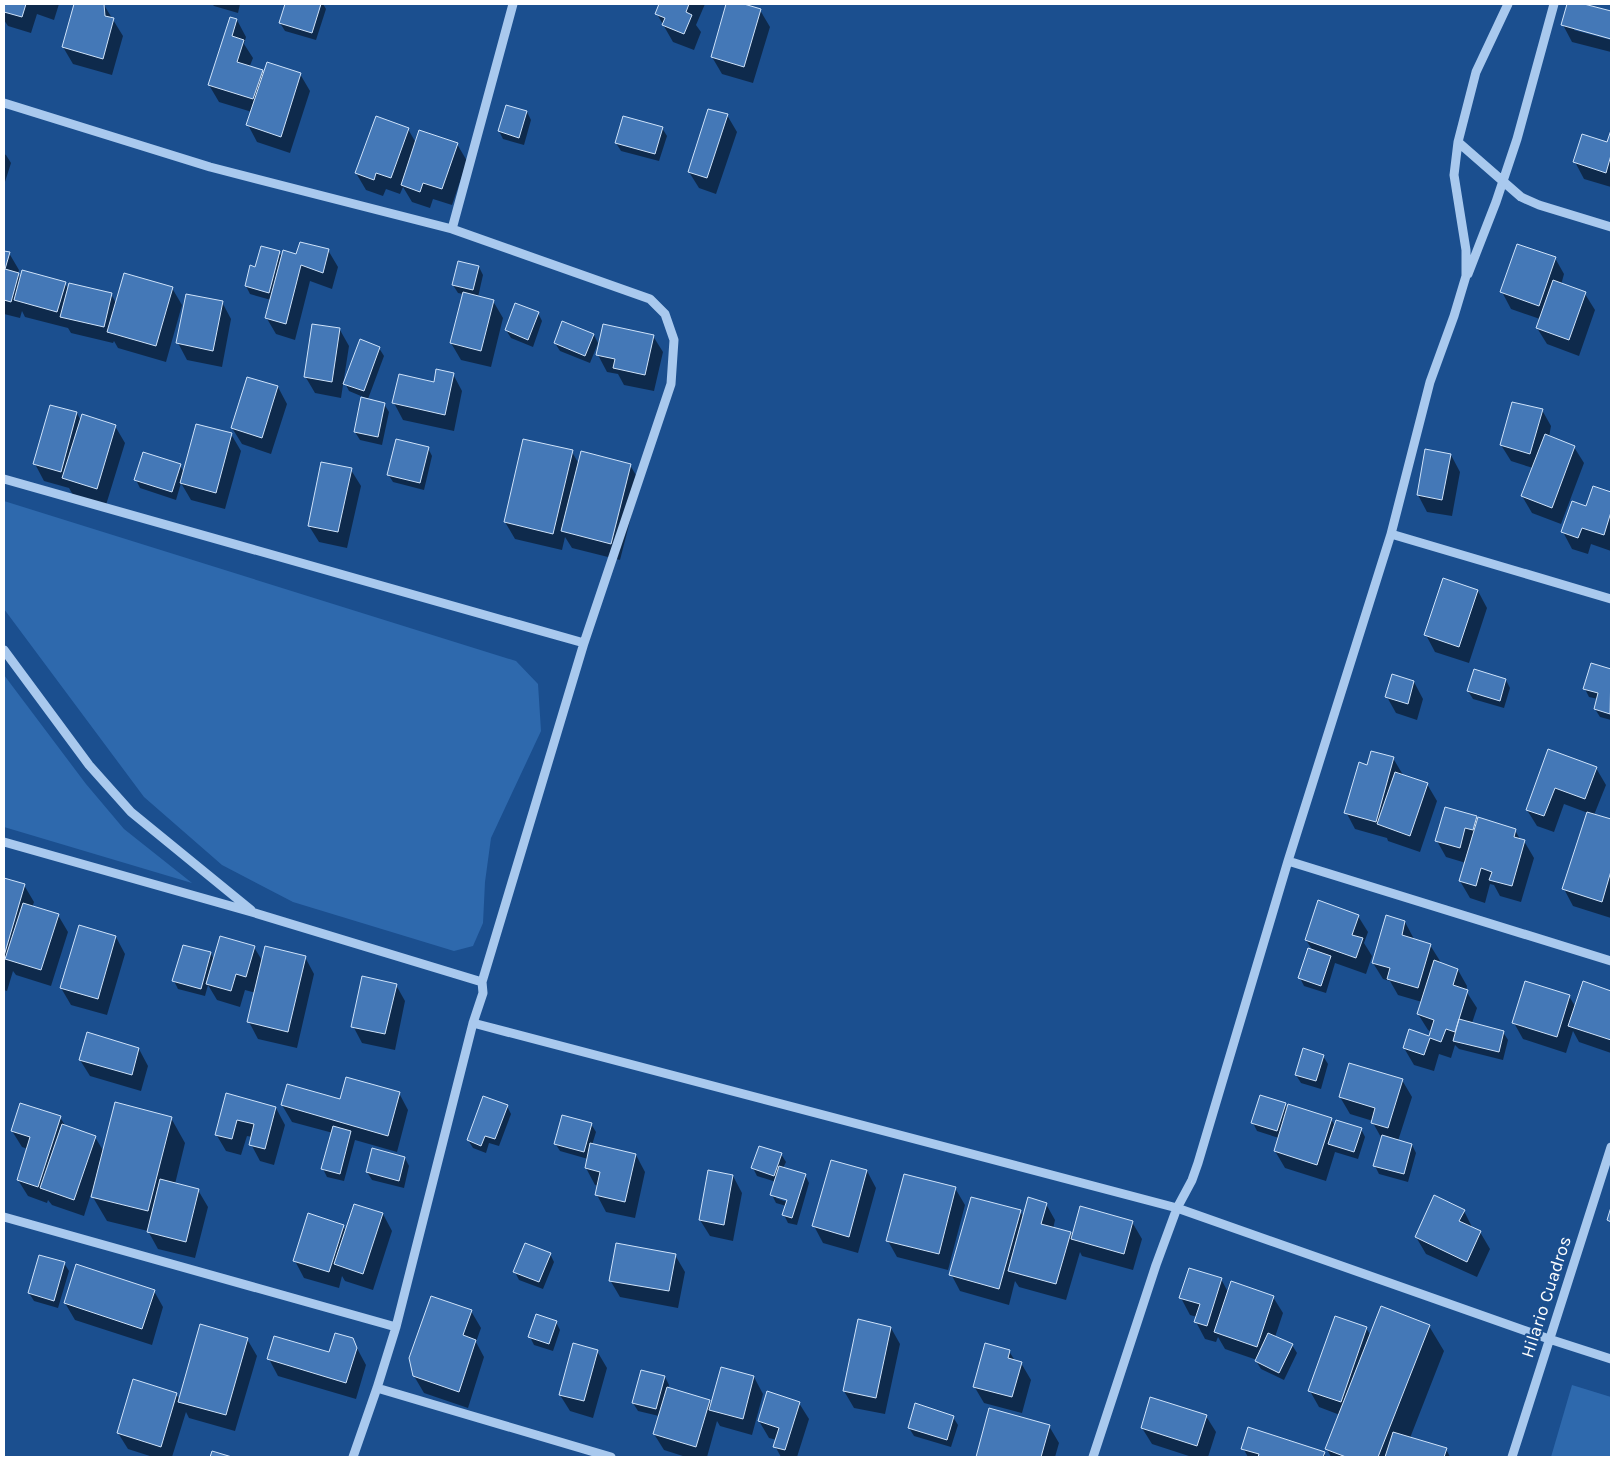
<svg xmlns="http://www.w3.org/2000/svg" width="1615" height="1461" font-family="Karla,sans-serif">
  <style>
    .green { fill: #2e69ad }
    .shadow { fill: #0007; fill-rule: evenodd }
    .building { fill: #4478b7; stroke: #cfe3fa }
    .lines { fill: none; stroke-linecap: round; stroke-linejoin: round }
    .minor { stroke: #a9c9ee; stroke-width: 9 }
    .labels { text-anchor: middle; stroke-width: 4.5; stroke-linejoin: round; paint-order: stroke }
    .street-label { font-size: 18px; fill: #fff; stroke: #1b4f8f }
  </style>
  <rect width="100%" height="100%" fill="#1b4f8f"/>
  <path class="green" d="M4,501L516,661L538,684L541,731L491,838L485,882L483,923L473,946L454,951L293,902L222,865L144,797L4,609Z
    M4,675L86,784L124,829L192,883L4,827Z
    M1572,1385L1611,1397V1457H1551Z"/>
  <path class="shadow" d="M4,4H59L54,20L37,14L31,33L8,26L4,20Z
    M75,4H98L104,5L123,36L112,75L73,64L63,47Z
    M212,4H240L238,13L214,6Z
    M286,4H323L326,9L316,40L285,31L280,23Z
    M661,4H705L696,25L701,32L694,50L673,42L657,14Z
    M728,4H739L760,10L770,27L753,83L722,74L712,57Z
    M1569,4H1579L1611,13V38L1574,27V30L1611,40V52L1572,42L1563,25Z
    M237,20L246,37L244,44L253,58L249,68L262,72L264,75L300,74L310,91L290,153L257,142L248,125L252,112L219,102L209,85Z
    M506,107L527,112L531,120L524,145L503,139L499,131Z
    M727,115L737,132L716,194L699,188L689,172Z
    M662,128L667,136L659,161L621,151L616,143Z
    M408,129L416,143L457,144L467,161L452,205L433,199L430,208L412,202L403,187L400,194L386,189L383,196L366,190L356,173Z
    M1611,132V187L1584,179L1575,162L1608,143Z
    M4,154L6,155L11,163L4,185Z
    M328,250L338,267L332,289L310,281L295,340L276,334L266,317L271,300L250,294L246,286L256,268L279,252L282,257Z
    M4,252L9,253L19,270L18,274L21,279L65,283L68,289L111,294L116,303L172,288L182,305L166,362L118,348L114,341L113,343L71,333L68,328L25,317L22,311L20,318L4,314Z
    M1555,258L1564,274L1561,285L1585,294L1595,310L1579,356L1547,344L1537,328L1540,319L1511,309L1502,292Z
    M479,267L483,275L478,297L493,301L503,318L491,367L461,360L451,343L463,294L458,293L453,285Z
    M222,302L231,319L222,367L187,360L178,343Z
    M538,313L542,321L533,347L511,338L506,330Z
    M340,330L349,346L341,398L315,393L305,376Z
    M594,335L598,343L590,363L560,351L555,343Z
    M653,336L663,352L654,391L624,385L618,374L607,372L598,355Z
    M379,348L384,356L368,399L349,391L345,383Z
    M453,374L462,391L454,431L403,420L394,403Z
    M248,378L278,387L287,404L271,454L242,444L232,428Z
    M384,404L389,412L382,445L360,440L355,432Z
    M1542,410L1551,426L1549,437L1574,447L1584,463L1561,524L1532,513L1522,496L1533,468L1511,461L1501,445Z
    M77,413L81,421L115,426L125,443L106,505L73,495L69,488L44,481L35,464Z
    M231,434L241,451L225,509L191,500L181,483L176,500L140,488L136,480L180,465L184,473Z
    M428,448L432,456L424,490L393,482L388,474Z
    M572,452L579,464L630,465L640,482L620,560L572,548L565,537L562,550L515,539L505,522Z
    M1451,455L1460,472L1452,516L1427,512L1418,495Z
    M351,470L361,486L347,548L319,542L309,526Z
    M1594,487L1611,493V551L1591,544L1588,554L1572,549L1563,532L1587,507Z
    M1478,591L1487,608L1469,663L1435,652L1426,635Z
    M1592,664L1611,670V720L1600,717L1595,709L1598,699L1589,697L1585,689Z
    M1506,680L1510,688L1504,708L1473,699L1468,691Z
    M1414,682L1423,699L1417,720L1396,713L1387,697Z
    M1549,750L1596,768L1606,785L1594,815L1611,820V918L1573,906L1564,889L1588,813L1564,804L1554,832L1537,826L1527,810Z
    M1393,758L1403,775L1427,784L1437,801L1420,852L1388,841L1387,838L1355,829L1346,812L1368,766Z
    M1476,817L1479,821L1515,830L1521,841H1524L1534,858L1521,902L1500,896L1494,885L1490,884L1485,903L1470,898L1460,881L1466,863L1446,857L1437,841Z
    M4,879L24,885L34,902L32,908L58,915L68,932L51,986L16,975L13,971L7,991L4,990Z
    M1358,916L1368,932L1364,943L1372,956L1366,974L1335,963L1326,993L1304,986L1300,978L1313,951L1306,940Z
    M1405,922L1414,939L1430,945L1440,961L1439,964L1458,970L1467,986L1466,991L1477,1008L1472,1023L1503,1032L1508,1040L1503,1060L1459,1049L1455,1045L1451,1058L1439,1054L1434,1071L1414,1065L1404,1048L1430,1037L1432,1032L1428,1030L1418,1014L1422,1002L1398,995L1390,981L1383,979L1373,963Z
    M116,937L125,954L107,1015L71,1005L61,988Z
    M184,946L211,953L214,960L254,947L263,962L305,957L314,974L297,1048L258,1039L249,1022L256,993L245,990L240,1007L217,1000L208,985L205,996L178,989L174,981Z
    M1584,983L1611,992V1053L1579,1042L1573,1031L1566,1053L1523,1039L1514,1023L1569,996L1576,1008Z
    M396,985L405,1001L395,1050L362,1043L353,1026Z
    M139,1049L148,1066L141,1091L90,1076L80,1060Z
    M1323,1056L1328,1064L1321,1089L1301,1083L1296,1075Z
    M1402,1080L1412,1097L1398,1141L1412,1145L1416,1153L1408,1182L1379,1174L1375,1166L1382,1139L1373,1123V1121L1350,1114L1340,1097Z
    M399,1093L408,1110L397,1152L355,1140L344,1181L327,1177L323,1169L333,1133L292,1122L282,1105L341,1101Z
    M227,1094L276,1108L285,1125L274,1165L260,1161L251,1144L252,1137L247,1136L241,1155L226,1151L216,1134Z
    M1285,1105L1288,1109L1331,1119L1335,1126L1361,1129L1365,1137L1358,1159L1335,1152L1326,1181L1285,1168L1275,1151L1279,1138L1257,1131L1253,1123Z
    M507,1106L511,1114L499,1146L489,1143L486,1153L473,1148L468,1140Z
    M60,1117L66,1127L95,1137L104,1152L171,1118L185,1143L175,1184L198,1190L208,1207L195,1258L158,1249L148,1231L107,1221L91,1194L84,1216L52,1205L48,1200L47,1203L28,1196L18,1180L28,1149L22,1147L12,1131Z
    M591,1124L596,1132L592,1145L636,1155L645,1172L635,1218L606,1212L597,1195L599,1186L595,1185L586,1168L588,1159L560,1151L555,1143Z
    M781,1154L786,1162L783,1168L805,1175L809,1183L797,1225L788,1223L784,1215L786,1206L776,1203L772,1195L776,1182L757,1176L753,1168ZM776,1195L793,1201L792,1204L776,1198Z
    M405,1158L409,1166L404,1188L372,1180L367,1172Z
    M867,1171L876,1188L858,1253L823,1243L814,1226Z
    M733,1176L742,1193L733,1241L710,1236L700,1220Z
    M955,1188L965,1205L948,1270L897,1257L888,1241Z
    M1046,1204L1055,1220L1053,1229L1071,1234L1073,1237L1132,1222L1142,1239L1133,1270L1082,1256L1080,1252L1066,1300L1019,1287L1015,1281L1009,1305L960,1291L951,1274L1020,1211L1024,1218Z
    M354,1205L383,1214L392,1231L373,1290L345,1281L342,1276L339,1288L304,1278L295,1261L343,1226L346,1231Z
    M1464,1211L1473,1229L1480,1232L1490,1249L1477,1277L1426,1254L1416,1237Z
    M550,1254L554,1262L543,1289L519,1280L515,1272Z
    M675,1255L685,1272L678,1308L620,1297L610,1280Z
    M64,1263L69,1271L58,1308L34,1301L29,1293Z
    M1221,1279L1228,1292L1273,1297L1283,1313L1275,1337L1292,1345L1297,1353L1284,1380L1261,1369L1256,1361L1257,1360L1225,1349L1218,1337L1216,1342L1205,1339L1196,1322L1197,1317L1190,1315L1181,1298Z
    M154,1291L163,1307L152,1345L75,1320L65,1303Z
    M471,1311L481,1328L476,1342L484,1357L468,1408L424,1393L414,1376Z
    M556,1322L560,1330L553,1351L534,1345L530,1337Z
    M1429,1326L1444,1351L1410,1438L1446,1449L1450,1457H1331L1327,1449L1340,1415L1319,1407L1310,1391L1366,1328L1371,1336Z
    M891,1328L900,1344L885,1414L854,1408L844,1391Z
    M247,1339L257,1356L235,1431L189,1418L186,1412L172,1457H153L128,1449L118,1433L176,1394L180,1400Z
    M352,1339L366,1365L356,1399L278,1376L269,1359L330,1354Z
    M597,1351L607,1368L593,1418L570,1411L560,1395Z
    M1009,1351L1015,1361L1021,1363L1031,1380L1022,1413L984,1403L974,1386Z
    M665,1377L669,1385L668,1388L709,1401L712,1406L754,1377L763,1394L752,1435L720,1426L717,1421L707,1457H686L664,1450L654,1434L659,1416L638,1411L633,1403Z
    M799,1403L809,1419L797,1457H781L775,1446L777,1440L769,1438L759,1421Z
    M990,1410L1049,1426L1059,1443L1055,1457H977Z
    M1206,1416L1216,1432L1208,1457H1192L1152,1444L1142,1428Z
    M953,1417L958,1425L951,1447L914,1436L909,1428Z
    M1243,1448L1324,1453L1326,1457H1248Z"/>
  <path class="building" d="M4,4H26L22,17L4,12Z
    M74,4H104L105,16L114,18L103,59L62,47Z
    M285,4H321L312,33L279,23Z
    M659,4H689L686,12L692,15L684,34L662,25L665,18L655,14Z
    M726,4H744L761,9L744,67L711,57Z
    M1567,4H1584L1611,11V39L1561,25Z
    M230,17L237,19L232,36L244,40L237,62L263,70L253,99L208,85Z
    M267,62L301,73L281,137L246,125Z
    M506,105L527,111L519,138L498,131Z
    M708,109L728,114L707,178L688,172Z
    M376,116L409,128L391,178L376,173L374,180L355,173Z
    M623,116L663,127L655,154L615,143Z
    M419,130L458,143L442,189L423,183L420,192L401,185Z
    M1611,130V155L1606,173L1573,162L1582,134L1607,142Z
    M300,242L329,249L323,273L301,265L286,324L265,318L283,250L296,254Z
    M1517,244L1556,257L1539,306L1500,292Z
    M261,246L280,251L269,293L245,286L250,265L255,267Z
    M4,251L10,252L5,269L19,273L11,302L4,300Z
    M458,261L479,266L473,290L452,285Z
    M22,270L66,282L57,312L14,300Z
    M124,273L173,287L156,346L107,332Z
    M1553,280L1586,292L1569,340L1536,328Z
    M69,283L112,293L104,327L60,317Z
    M463,292L494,300L481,351L450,343Z
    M186,294L223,301L213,351L176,343Z
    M515,303L539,312L528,340L505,330Z
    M562,321L594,334L585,356L554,343Z
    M312,324L340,328L332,382L304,377Z
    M603,324L654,335L645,375L613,368L615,359L596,355Z
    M360,339L380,347L364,391L343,384Z
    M436,369L454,373L445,415L392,403L399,374L434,382Z
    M247,377L278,386L262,438L231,428Z
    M361,397L385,403L378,437L354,432Z
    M1512,402L1543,409L1530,454L1500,445Z
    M50,405L77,412L61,472L33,464Z
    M82,414L116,425L97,489L62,478Z
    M196,424L232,433L216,493L180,483Z
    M1545,434L1575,446L1552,508L1521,496Z
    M396,439L429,447L420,483L387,475Z
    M523,439L573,450L553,534L504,522Z
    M1425,449L1451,454L1442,500L1417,495Z
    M581,451L631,464L611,544L561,531Z
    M143,452L181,464L172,492L134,480Z
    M321,462L352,468L338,532L308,526Z
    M1593,486L1611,492V512L1604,535L1582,528L1578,538L1561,532L1572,501L1586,506Z
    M1443,578L1478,590L1459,647L1424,635Z
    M1591,663L1611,669L1610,714L1594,709L1598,693L1583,689Z
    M1474,669L1506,679L1500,701L1467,691Z
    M1392,674L1414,681L1408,704L1385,697Z
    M1548,749L1597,767L1585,799L1555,788L1544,816L1526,810Z
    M1371,751L1394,757L1376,822L1344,813L1359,762L1367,765Z
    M1395,772L1428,783L1410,836L1377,824Z
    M1445,807L1477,816L1473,830L1465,828L1460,848L1435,841Z
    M1587,812L1611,819V871L1602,902L1562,889Z
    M1478,817L1516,829L1514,837L1525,840L1512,886L1489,880L1492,872L1481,868L1476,886L1459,881Z
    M4,878L25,884L4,956Z
    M1318,900L1359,915L1352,935L1363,938L1356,958L1305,940Z
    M23,903L59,914L41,970L5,959Z
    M1386,915L1405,921L1402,935L1431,944L1418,988L1387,979L1390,968L1372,963Z
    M79,925L116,936L98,999L60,988Z
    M220,936L255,946L246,977L236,974L231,991L206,984Z
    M183,945L211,952L201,989L172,981Z
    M265,946L306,956L288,1032L247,1022Z
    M1308,948L1331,956L1321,986L1298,978Z
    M1434,960L1458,969L1453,985L1468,990L1455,1032L1446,1029L1441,1042L1430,1038L1424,1055L1403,1048L1409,1029L1429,1036L1434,1020L1417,1014Z
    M362,976L397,984L385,1034L351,1027Z
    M1525,981L1570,995L1557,1037L1512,1023Z
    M1583,981L1611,991V1040L1568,1026Z
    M1459,1019L1504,1031L1499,1052L1453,1041Z
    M87,1032L139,1048L132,1075L79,1060Z
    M1303,1048L1324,1055L1316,1081L1295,1075Z
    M1349,1063L1403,1079L1388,1128L1371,1123L1375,1108L1339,1097Z
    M346,1077L400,1092L388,1136L281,1105L287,1084L340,1099Z
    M226,1093L276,1107L265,1149L249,1145L254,1124L237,1120L232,1139L215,1135Z
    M1260,1095L1286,1103L1277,1131L1251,1123Z
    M483,1096L508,1105L495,1139L485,1136L481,1146L467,1140Z
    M115,1102L172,1117L148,1211L91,1197Z
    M20,1103L61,1116L38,1187L17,1180L30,1137L11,1131Z
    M1288,1104L1332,1118L1317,1165L1274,1151Z
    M562,1115L592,1123L584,1152L554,1144Z
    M1336,1120L1362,1128L1354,1152L1328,1144Z
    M62,1124L96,1136L74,1200L40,1188Z
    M333,1126L351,1131L340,1174L321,1169Z
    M1382,1135L1412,1144L1404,1174L1373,1166Z
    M590,1143L636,1154L625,1202L595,1195L600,1172L585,1168Z
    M759,1146L782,1153L774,1176L751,1168Z
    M372,1148L405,1157L399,1181L366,1172Z
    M831,1160L867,1170L849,1237L812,1226Z
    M779,1166L806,1174L792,1218L782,1215L787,1200L770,1195Z
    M708,1170L733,1175L724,1225L699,1220Z
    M904,1174L956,1187L939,1254L886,1241Z
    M160,1179L199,1189L186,1242L147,1232Z
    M1434,1195L1465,1210L1459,1221L1481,1231L1467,1262L1415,1237Z
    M971,1197L1021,1210L999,1289L949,1275Z
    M1028,1197L1047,1203L1041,1224L1071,1232L1056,1284L1008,1271Z
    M354,1204L383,1213L363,1274L334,1264Z
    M1080,1206L1133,1221L1124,1254L1071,1239Z
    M1611,1207V1222L1607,1220Z
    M308,1213L344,1225L329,1272L293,1261Z
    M525,1243L551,1253L539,1282L513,1272Z
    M616,1243L676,1254L669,1291L609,1281Z
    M39,1255L65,1262L54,1301L28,1293Z
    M76,1264L155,1290L142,1329L64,1303Z
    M1189,1268L1222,1278L1207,1326L1194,1322L1200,1304L1179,1298Z
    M1231,1281L1274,1296L1257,1347L1214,1332Z
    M431,1296L472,1310L463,1335L476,1340L459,1392L413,1376L409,1358Z
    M1381,1306L1430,1325L1378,1457H1346L1325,1449Z
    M536,1314L557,1321L549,1344L528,1337Z
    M1335,1316L1367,1327L1341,1402L1308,1391Z
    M858,1319L891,1327L876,1398L843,1391Z
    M200,1324L248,1338L226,1415L178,1402Z
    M335,1333L353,1338L357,1348L346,1383L267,1359L274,1336L329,1352Z
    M1268,1333L1293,1344L1279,1373L1255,1361Z
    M573,1343L598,1350L584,1401L559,1395Z
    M985,1343L1010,1350L1008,1358L1022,1362L1012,1397L973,1387Z
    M721,1367L754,1376L743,1419L709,1410Z
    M641,1370L665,1376L656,1409L632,1403Z
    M133,1379L177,1393L161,1447L117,1433Z
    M667,1387L710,1400L696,1447L653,1434Z
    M767,1391L800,1402L785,1450L773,1447L779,1428L758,1421Z
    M1150,1397L1207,1415L1197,1446L1141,1428Z
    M915,1403L954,1416L947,1440L908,1428Z
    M989,1408L1050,1425L1041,1457H976Z
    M1248,1427L1325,1452L1323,1457H1258L1259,1454L1241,1449Z
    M1393,1432L1447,1448L1444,1457H1385Z
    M212,1451L232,1457H210Z"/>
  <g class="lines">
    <path class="minor" d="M4,103L210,167L452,229L650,299L665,314L674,340L671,384L584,643L482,982L483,993L473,1023L396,1327L377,1388L353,1457
      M1458,142L1521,197L1539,205L1611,227
      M452,229L513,4
      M1468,274L1496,202L1517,139L1554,4
      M4,479L584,643
      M1391,534L1611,599
      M4,650L89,765L131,812L251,910
      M4,842L255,913L482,982
      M1288,861L1611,961
      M473,1023L1177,1208L1549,1339L1611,1359
      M4,1217L396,1327
      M377,1388L611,1457
      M1093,1457L1156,1265L1177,1208L1192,1180L1198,1163L1288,861L1391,534L1430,382L1454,316L1466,276V250L1454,175L1458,142L1476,72L1508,4
      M1512,1457L1611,1147"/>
  </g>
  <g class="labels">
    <g class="street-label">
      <text transform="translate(1546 1297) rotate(-72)" y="6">Hilario Cuadros</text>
    </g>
  </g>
  <rect width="1615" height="1461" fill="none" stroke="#ffffff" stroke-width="10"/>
</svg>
